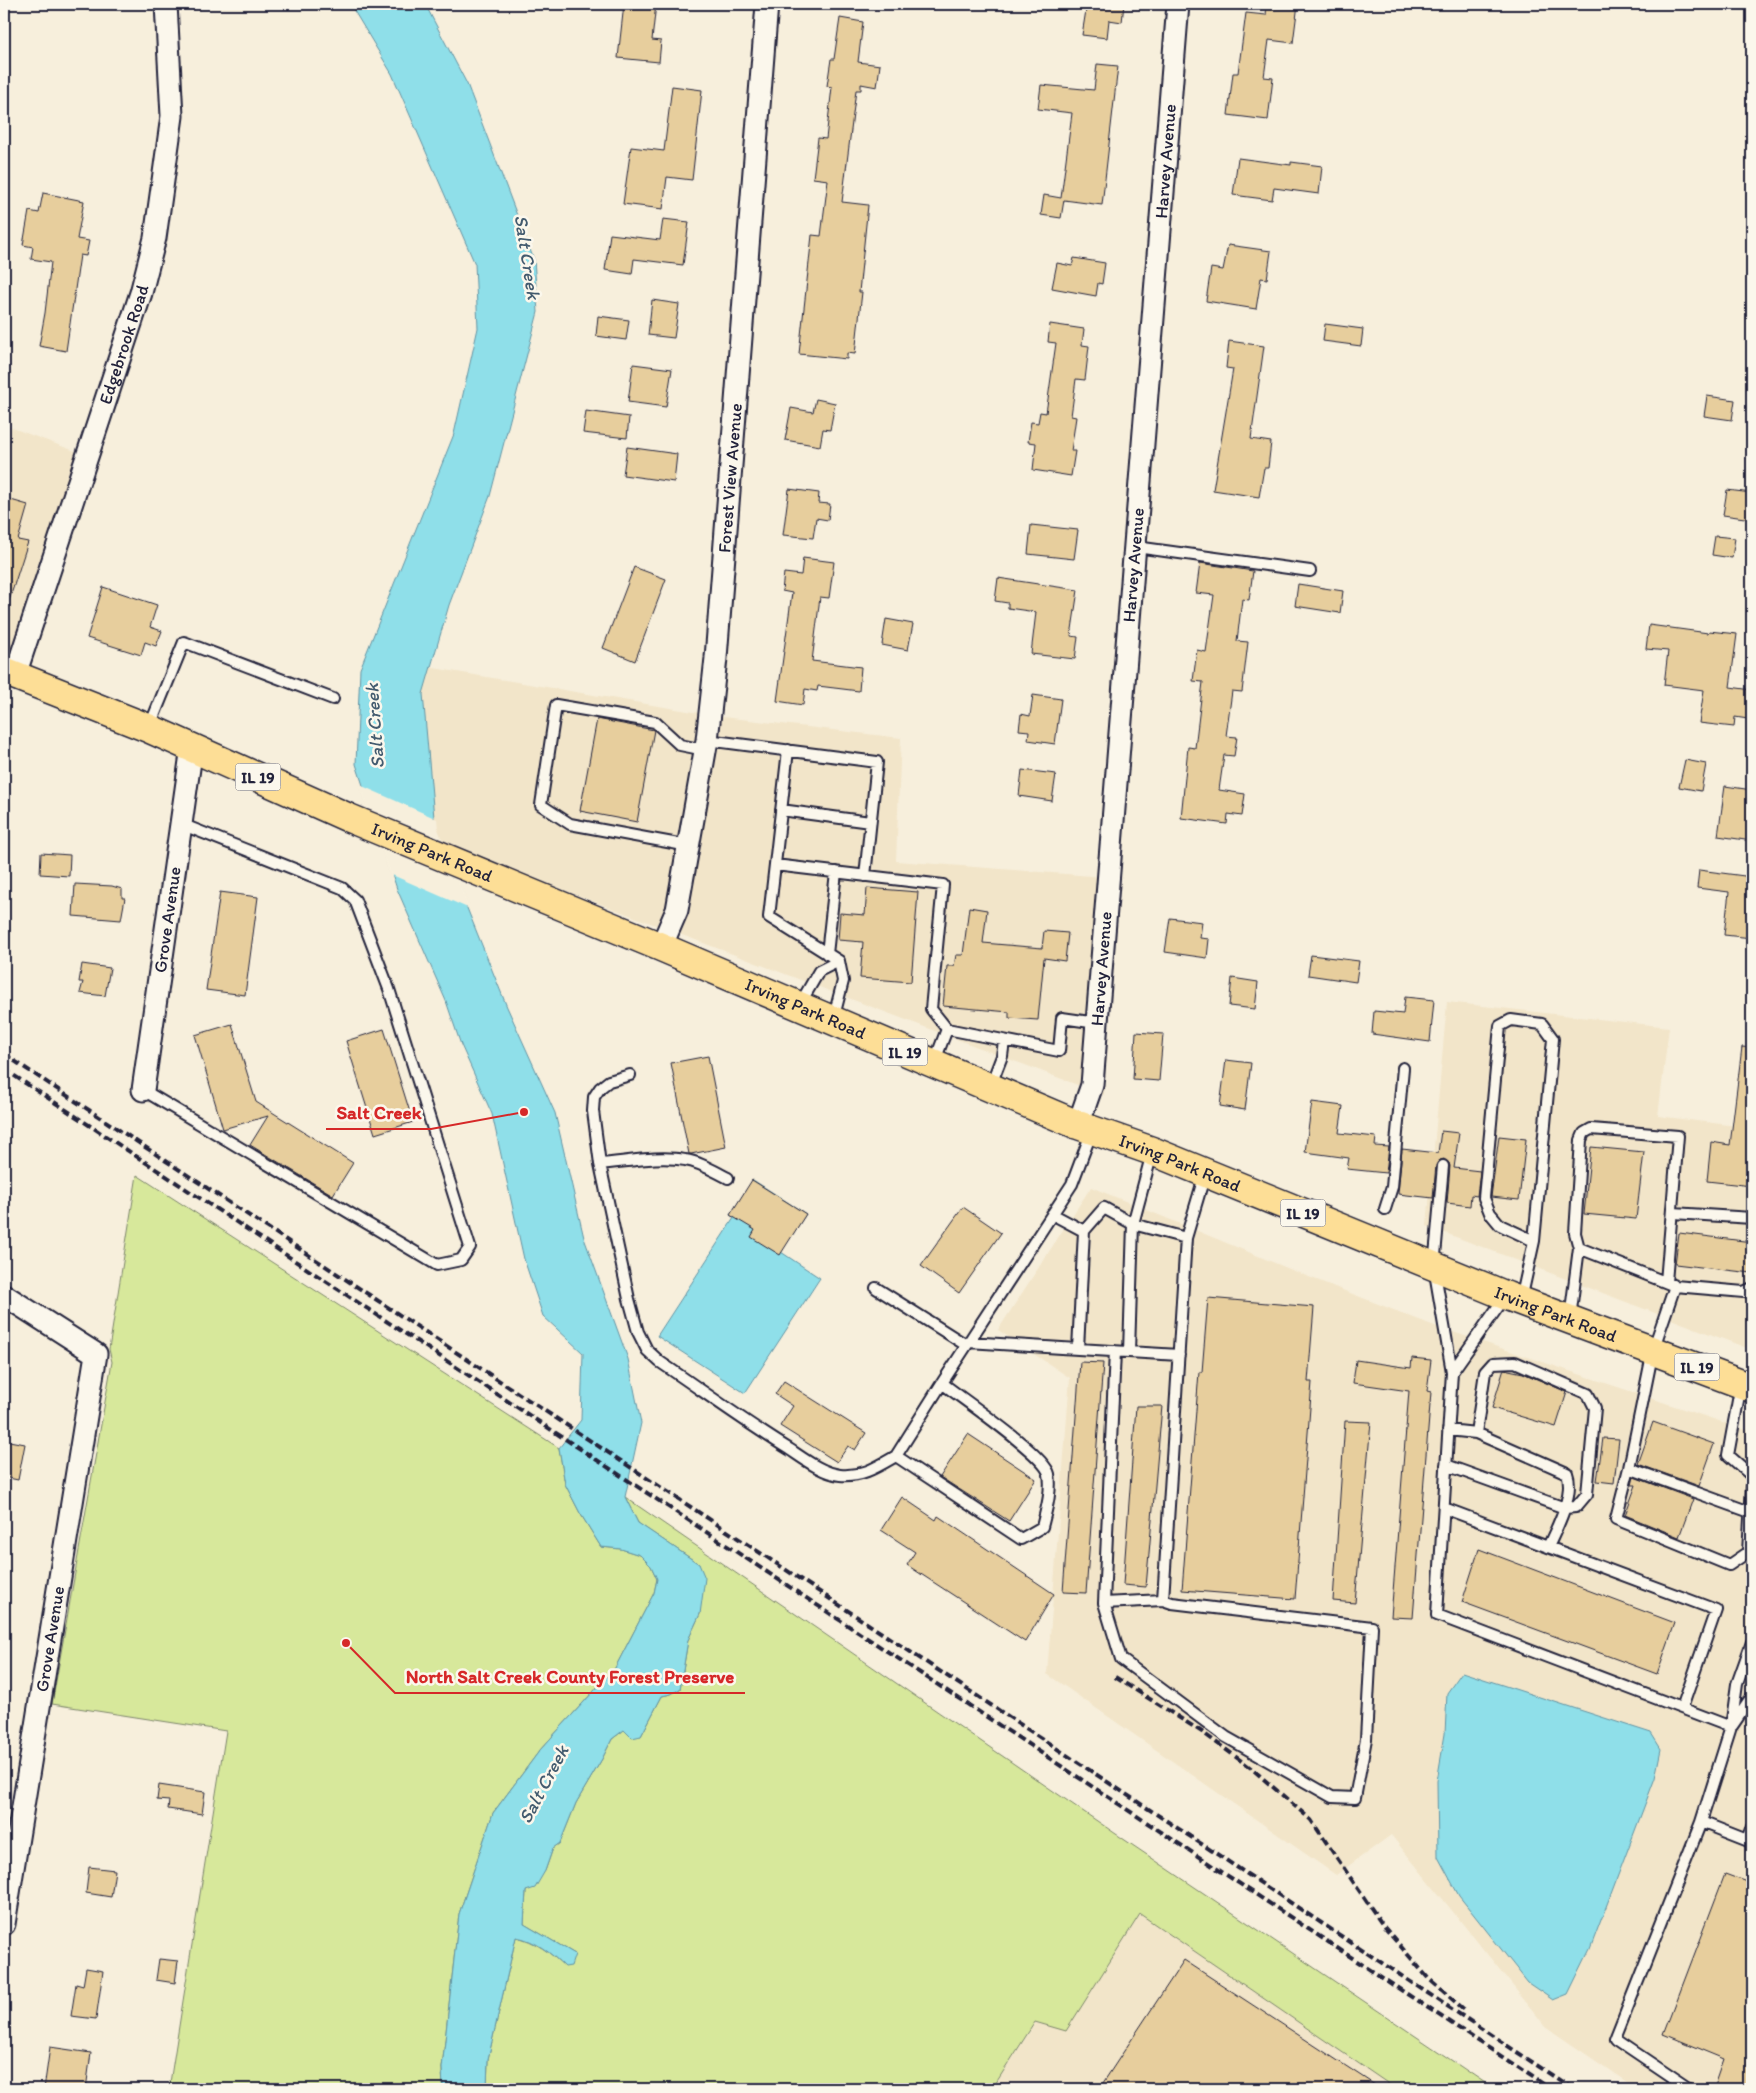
<svg xmlns="http://www.w3.org/2000/svg" width="1756" height="2093" font-family="Itim,sans-serif">
  <style>
    .built { fill: #f2e5c9 }
    .green { fill: #d7e89b; stroke: #7c856b }
    .water { fill: #8fdfe9; stroke: #6393a3 }
    .pier { fill: #f7efdc }
    .building { fill: #e7ce9d; stroke: #22223b }
    .lines { fill: none; stroke-linecap: round; stroke-linejoin: round }
    .lane-casing { stroke: #22223b; stroke-width: 14 }
    .street-casing { stroke: #22223b; stroke-width: 25 }
    .primary-casing { stroke: #22223b; stroke-width: 31 }
    .lane { stroke: #fbf7ec; stroke-width: 10 }
    .street { stroke: #fbf7ec; stroke-width: 21 }
    .primary { stroke: #fdde96; stroke-width: 28 }
    .rail { stroke: #22223b; stroke-width: 4; stroke-dasharray: 8 4; stroke-linecap: butt }
    .labels { text-anchor: middle; stroke-width: 5; stroke-linejoin: round; paint-order: stroke }
    .shield { fill: #fbf7ec; stroke: #636270; stroke-width: 1 }
    .shield-label { font-size: 16px; font-weight: bold; fill: #22223b }
    .street-label { font-size: 18px; fill: #22223b; stroke: #fbf7ec }
    .water-label { font-size: 19px; font-style: italic; fill: #435b6f; stroke: #fbf7ec }
    .leader { fill: none; stroke: #d62828; stroke-width: 2 }
    .callout-dot { fill: #d62828; stroke: #fbf7ec; stroke-width: 2 }
    .callout-label { font-size: 19px; text-anchor: middle; font-weight: bold; fill: #d62828; stroke: #fbf7ec; stroke-width: 5; stroke-linejoin: round; paint-order: stroke }
  </style>
  <rect width="100%" height="100%" fill="#f7efdc"/>
  <filter id="ink" filterUnits="userSpaceOnUse"><feTurbulence type="fractalNoise" baseFrequency=".02" numOctaves="2"/><feDisplacementMap in="SourceGraphic" scale="10" xChannelSelector="R" yChannelSelector="G"/><feConvolveMatrix kernelMatrix="1 2 1 2 8 2 1 2 1" color-interpolation-filters="sRGB"/></filter>
  <g filter="url(#ink)">
    <path class="built" d="M4,425L83,454L13,668L4,664Z
      M404,663L723,717L901,738L896,861L1118,878L1104,1095L429,839Z
      M1447,1002L1669,1027L1658,1116L1752,1128V1350L1427,1226Z
      M1091,1187L1304,1275L1432,1325L1752,1432V2089H1637L1546,2027L1391,1835L1336,1875L1047,1674L1070,1378L998,1330Z
      M1140,1914L1396,2089H992L1036,2022L1066,2030Z"/>
    <path class="green" d="M137,1175L559,1448L565,1484L580,1513L601,1547L621,1549L640,1555L651,1566L657,1579L654,1593L615,1668L540,1750L493,1813L459,1914L442,2068L443,2089H169L226,1731L52,1704L112,1362L109,1349Z
      M625,1497L1116,1834L1494,2089H1396L1140,1914L1066,2031L1035,2022L992,2089H487L488,2059L516,1937C535,1941 551,1953 565,1967L575,1954L524,1924L526,1891L545,1871L553,1848L560,1843L576,1803L602,1759L612,1739L624,1730L641,1736L662,1696L671,1694L680,1689L688,1640L700,1614L699,1564L638,1523Z"/>
    <path class="water" d="M350,4H425L467,84L534,260L538,312L490,496L449,605L423,694L435,829L507,1007L555,1113L584,1238L628,1359L641,1423L625,1497L638,1523L699,1564L705,1578L700,1614L688,1640L680,1689L671,1694L662,1696L641,1736L632,1738L624,1730L612,1739L602,1759L576,1803L560,1843L553,1848L545,1871L535,1888L526,1891L524,1924L575,1954L571,1966L565,1967C551,1953 535,1940 516,1937L488,2059L487,2089H443L442,2068L459,1914L493,1813L540,1750L615,1668L654,1593L657,1579L651,1566L640,1555L621,1549L601,1547L580,1513L565,1484L559,1448L581,1420L583,1353L543,1316L524,1259L492,1114L461,1045L446,1001L397,889L356,764L360,669L454,434L478,328L475,264L392,74Z
      M753,1180L806,1214L781,1252L820,1278L745,1393L657,1336L734,1218L730,1215Z
      M1462,1672L1651,1733L1661,1749L1655,1778L1590,1949L1568,1994L1553,2000L1528,1983L1459,1896L1438,1857L1437,1781L1445,1734L1447,1693Z"/>
    <path class="pier" d="M360,785L437,819L438,829L470,909L390,874Z"/>
    <path class="building" d="M624,4H656L652,40L661,41L659,62L618,58Z
      M1087,4H1124L1122,22L1109,20L1107,38L1082,35Z
      M1267,4H1298L1293,43L1269,40L1264,77L1273,78L1268,120L1228,115L1233,73H1238L1246,13L1266,15Z
      M840,18L863,22L858,62L880,65L877,87L861,84V90H856L842,202L868,205L859,292H862L855,354L847,353V359L799,354L812,235L821,236L828,180L813,178L818,138L826,139L832,87L827,86L831,59H834Z
      M1097,64L1118,66L1102,205L1064,200L1061,218L1041,215L1044,195L1061,198L1072,113L1038,109L1041,85L1094,90Z
      M672,86L702,90L692,180L667,177L663,209L623,204L631,147L664,151Z
      M1238,158L1291,165V162L1322,166L1319,194L1274,188L1272,200L1233,195Z
      M43,193L84,201L77,239L89,241L86,256L80,255L66,351L39,346L45,313L51,262L31,259L33,247L23,245L29,211L39,213Z
      M663,219L689,222L683,265L634,259L632,274L605,270L610,234L660,240Z
      M1228,245L1271,251L1267,279L1261,278L1256,309L1206,301L1211,268L1223,270Z
      M1074,258L1105,263L1102,284L1098,283L1096,296L1052,288L1057,263L1072,266Z
      M652,300L679,304L674,338L648,335Z
      M598,316L629,320L626,340L596,336Z
      M1050,324L1084,329L1082,345L1089,346L1085,380L1076,379L1071,416L1076,417L1071,451H1075L1071,476L1033,470L1036,443L1028,442L1031,422L1038,423L1040,412L1046,413L1056,343L1048,342Z
      M1325,324L1363,329L1361,346L1323,341Z
      M1229,341L1264,346L1251,439L1271,442L1268,468H1264L1259,497L1213,490L1233,369L1226,368Z
      M633,364L672,369L666,407L628,402Z
      M1707,396L1735,400L1732,420L1704,416Z
      M816,399L835,403L830,430L823,429L820,446L785,440L791,408L813,412Z
      M586,411L629,417L627,438L583,433Z
      M627,447L677,454L674,482L623,475Z
      M789,489L819,493L818,503L830,504L828,520L816,518L813,538L783,535Z
      M1727,490L1752,493V519L1723,515Z
      M4,498L28,505L18,540L28,542L7,607L4,606Z
      M1031,525L1078,530L1074,559L1028,554Z
      M1715,536L1735,538L1732,558L1712,555Z
      M803,558L834,562L829,598L820,597L812,661L861,667L859,691L818,686L817,691L805,689L803,705L777,701L792,593L782,591L784,573L801,575Z
      M1200,563L1253,571L1249,600L1242,599L1237,641L1248,642L1242,692L1232,691L1226,736L1237,737L1234,756L1224,755L1219,790L1245,794L1242,816L1228,814L1227,824L1181,818L1188,747L1195,748L1203,682L1193,681L1197,650L1206,652L1214,595L1196,593Z
      M634,567L666,579L635,661L603,648Z
      M998,578L1078,590L1071,636L1078,637L1075,659L1031,654L1036,612L1008,608V603L995,601Z
      M1298,584L1343,591L1340,613L1295,606Z
      M103,587L157,605L150,627L162,631L156,646L145,642L141,655L87,638Z
      M886,619L913,624L908,650L882,645Z
      M1649,625L1708,633L1709,631L1737,634L1730,687L1752,690L1748,719L1735,717L1734,727L1699,723L1704,690L1664,685L1668,651L1646,649Z
      M1033,695L1061,699L1055,744L1028,740L1029,731L1019,730L1021,714L1030,716Z
      M597,719L654,730L637,822L580,811Z
      M1685,760L1706,764L1701,791L1679,787Z
      M1022,770L1056,774L1052,801L1019,796Z
      M1725,786L1752,790V841L1718,836Z
      M41,853L70,855L69,876L40,874Z
      M1699,870L1752,877V938L1724,935L1729,892L1697,888Z
      M75,884L112,886L122,889V898H125L121,920L73,916Z
      M867,888L918,892L911,982L860,978L863,942L838,940L840,913L865,915Z
      M220,892L258,897L245,995L206,990Z
      M969,907L987,910L983,943L1042,948L1044,931L1068,933L1065,961L1044,958L1038,1020L1009,1018V1012L943,1006L947,966H954L956,955H963Z
      M1170,918L1202,922L1200,938L1209,939L1207,958L1165,952Z
      M1311,955L1359,961L1356,982L1308,975Z
      M82,964L110,968L105,996L80,993L83,982H79Z
      M1232,978L1258,982L1255,1009L1229,1006Z
      M1405,997L1434,1000L1430,1042L1372,1034L1374,1011L1403,1014Z
      M232,1024L256,1102L353,1163L333,1195L250,1145L268,1116L223,1129L195,1035Z
      M384,1029L413,1122L375,1134L346,1041Z
      M1136,1032L1163,1034L1159,1081L1133,1079Z
      M1742,1047L1752,1048V1186L1707,1181L1711,1142L1730,1145Z
      M708,1056L726,1147L691,1154H689L671,1063Z
      M1226,1060L1251,1063L1245,1110L1220,1106Z
      M1312,1102L1343,1106L1339,1133L1376,1137L1375,1146L1389,1147L1386,1173L1347,1169L1349,1158L1305,1152Z
      M1441,1131L1459,1133L1454,1168L1480,1171L1477,1196L1471,1195L1470,1206L1447,1203L1450,1166L1449,1163L1444,1159L1440,1160L1436,1165L1433,1198L1398,1194L1402,1149L1438,1153Z
      M1499,1136L1526,1139L1519,1200L1491,1197Z
      M1591,1147L1644,1152L1636,1219L1584,1214Z
      M752,1180L806,1214L780,1255L751,1237L755,1230L730,1215Z
      M963,1207L1001,1233L959,1293L921,1266Z
      M1679,1233L1752,1242V1273L1675,1264Z
      M1208,1298L1314,1307L1308,1382H1312L1295,1599L1182,1590L1199,1372H1202Z
      M1412,1358L1431,1360L1427,1391L1431,1392L1413,1618L1391,1617L1409,1391L1353,1383L1356,1360L1411,1368Z
      M1080,1362L1103,1363L1086,1593L1063,1592Z
      M1504,1369L1523,1373L1567,1392L1556,1427L1492,1408Z
      M784,1381L866,1433L855,1450L848,1446L837,1462L780,1426L793,1406L775,1394Z
      M1136,1406H1162L1146,1587L1123,1585Z
      M1345,1421L1371,1422L1355,1603L1333,1601Z
      M1653,1422L1714,1444L1699,1486L1638,1464Z
      M968,1434L1036,1479L1009,1521L940,1477Z
      M1603,1438L1619,1439L1614,1483L1597,1481Z
      M4,1440L25,1444L18,1480L4,1477Z
      M1634,1477L1693,1499L1679,1537L1625,1515L1636,1485H1632Z
      M902,1497L936,1520L938,1516L1054,1594L1025,1642L907,1565L915,1552L881,1530Z
      M1479,1549L1675,1623L1657,1674L1462,1602Z
      M159,1785L205,1792L202,1814L168,1809L169,1801L157,1800Z
      M89,1867L115,1870L111,1897L86,1893Z
      M1725,1874L1752,1884V2089H1726L1716,2085L1725,2059L1664,2034Z
      M159,1959L178,1961L175,1983L156,1980Z
      M1184,1960L1381,2089H1099Z
      M86,1968L103,1971L96,2019L71,2016L76,1984L83,1986Z
      M50,2047L91,2053L86,2089H44Z"/>
    <g class="lines">
      <g class="lane-casing">
        <path id="lane" d="M1136,547L1310,571
          M149,728L184,642L333,699
          M707,740L877,762L865,876
          M788,750L769,917L839,961
          M781,810L870,822
          M689,846L570,824L541,805L556,705L655,722L680,745L705,750
          M775,865L943,885L931,1009L947,1029L1059,1051L1062,1018L1097,1023
          M827,954L836,872
          M800,1004L819,971L839,961L843,981L833,1020
          M1511,1020L1542,1024L1553,1039L1534,1241L1500,1225L1490,1213L1484,1198L1500,1026Z
          M934,1063L947,1029
          M630,1075L609,1081L600,1088L594,1097L593,1111L600,1164L629,1299L638,1332L647,1350L660,1362C703,1391 745,1422 789,1449C804,1459 822,1473 840,1475C862,1477 877,1467 896,1456
          M990,1087L1002,1056L1004,1041
          M143,1090L437,1265L461,1260L470,1247L389,989L355,900L342,888L181,824
          M600,1164C626,1162 659,1155 685,1160C700,1162 714,1171 728,1178
          M1443,1166L1434,1267L1452,1372L1437,1615L1731,1727
          M1385,1209L1392,1187L1403,1068
          M1673,1213L1752,1218
          M1052,1214L1084,1231
          M1579,1248L1575,1233L1581,1140L1584,1133L1591,1129L1678,1136L1666,1282
          M1675,1286L1653,1350L1629,1468L1616,1519L1729,1565L1748,1552L1752,1486
          M876,1288L966,1345
          M1521,1300L1534,1241
          M1570,1318L1579,1248L1675,1286L1744,1292L1752,1288
          M968,1342L1078,1349
          M1115,1351L1104,1603L1121,1659L1226,1737L1332,1797L1355,1798L1366,1739L1372,1627L1172,1603L1163,1600L1186,1238L1205,1174
          M1129,1352L1133,1224L1152,1153
          M1179,1355L1078,1349L1084,1231L1104,1208L1133,1224L1186,1238
          M1452,1372L1505,1297
          M942,1383L896,1456L1021,1539L1042,1527C1046,1511 1052,1491 1049,1474C1045,1455 961,1398 942,1383L1072,1184L1092,1131
          M1741,1384L1728,1455L1752,1476
          M1448,1430L1476,1433L1567,1473C1575,1494 1557,1527 1548,1547
          M1446,1465L1565,1508L1576,1507L1587,1494L1595,1408L1588,1394L1515,1362L1493,1363L1485,1372L1476,1433
          M1629,1468L1750,1512
          M1444,1508L1716,1610L1682,1708
          M1104,1603L1163,1600
          M1752,1642L1737,1684L1731,1727L1701,1822L1752,1842
          M1732,1726L1752,1697
          M1747,1840L1752,1826
          M1689,2089L1615,2039L1701,1822"/>
      </g>
      <g class="street-casing">
        <g id="street">
          <path id="s1" d="M15,675L141,293L155,238L172,116L166,4"/>
          <path id="s2" d="M661,947L677,910L707,740L716,658L767,4"/>
          <path id="s3" d="M143,1090L192,747"/>
          <path id="s4" d="M1078,1125L1092,1085L1178,4"/>
          <path d="M4,1295L96,1354L4,1924"/>
        </g>
      </g>
      <g class="primary-casing">
        <g id="primary">
          <path id="s5" d="M4,671L148,728L349,818L661,947L1078,1125L1152,1151L1507,1296L1752,1388"/>
        </g>
      </g>
      <use href="#lane" class="lane"/>
      <use href="#street" class="street"/>
      <use href="#primary" class="primary"/>
      <path class="rail" d="M4,1054L1573,2089
        M4,1069L1551,2089
        M1115,1677L1202,1732L1251,1768L1311,1820L1384,1927L1428,1978L1467,2012"/>
    </g>
  </g>
  <g class="labels">
    <g class="shield">
      <rect x="235.5" y="763.5" width="45" height="27" rx="4"/>
      <rect x="882.5" y="1038.5" width="45" height="27" rx="4"/>
      <rect x="1280.5" y="1199.5" width="45" height="27" rx="4"/>
      <rect x="1674.5" y="1353.5" width="45" height="27" rx="4"/>
    </g>
    <g class="shield-label">
      <text x="258" y="783">IL 19</text>
      <text x="905" y="1058">IL 19</text>
      <text x="1303" y="1219">IL 19</text>
      <text x="1697" y="1373">IL 19</text>
    </g>
    <g class="street-label">
      <text dy="6" stroke="none"><textPath href="#s4" startOffset="969">Harvey Avenue</textPath></text>
      <text dy="6" stroke="none"><textPath href="#s1" startOffset="348">Edgebrook Road</textPath></text>
      <text dy="6" stroke="none"><textPath href="#s2" startOffset="476">Forest View Avenue</textPath></text>
      <text dy="6" stroke="none"><textPath href="#s4" startOffset="564">Harvey Avenue</textPath></text>
      <text dy="6" stroke="none"><textPath href="#s5" startOffset="465">Irving Park Road</textPath></text>
      <text dy="6" stroke="none"><textPath href="#s3" startOffset="172">Grove Avenue</textPath></text>
      <text dy="6" stroke="none"><textPath href="#s4" startOffset="159">Harvey Avenue</textPath></text>
      <text dy="6" stroke="none"><textPath href="#s5" startOffset="870">Irving Park Road</textPath></text>
      <text dy="6" stroke="none"><textPath href="#s5" startOffset="1275">Irving Park Road</textPath></text>
      <text dy="6" stroke="none"><textPath href="#s5" startOffset="1680">Irving Park Road</textPath></text>
      <text transform="translate(50 1639) rotate(-81)" y="6">Grove Avenue</text>
    </g>
    <g class="water-label">
      <text transform="translate(528 257) rotate(81)" y="7">Salt Creek</text>
      <text transform="translate(374 726) rotate(-94)" y="7">Salt Creek</text>
      <text transform="translate(543 1784) rotate(-62)" y="7">Salt Creek</text>
    </g>
  </g>
  <path class="leader" d="M524 1112L431 1129H326M346 1643L395 1693H745"/>
  <g class="callout-dot">
    <circle cx="524" cy="1112" r="5"/>
    <circle cx="346" cy="1643" r="5"/>
  </g>
  <g class="callout-label">
    <text x="379" y="1119">Salt Creek</text>
    <text x="570" y="1683">North Salt Creek County Forest Preserve</text>
  </g>
  <rect width="1756" height="2093" fill="none" stroke="#fbf7ec" stroke-width="20"/>
  <rect x="10" y="10" width="1736" height="2073" fill="none" stroke="#22223b" stroke-width="2" filter="url(#ink)"/>
</svg>
